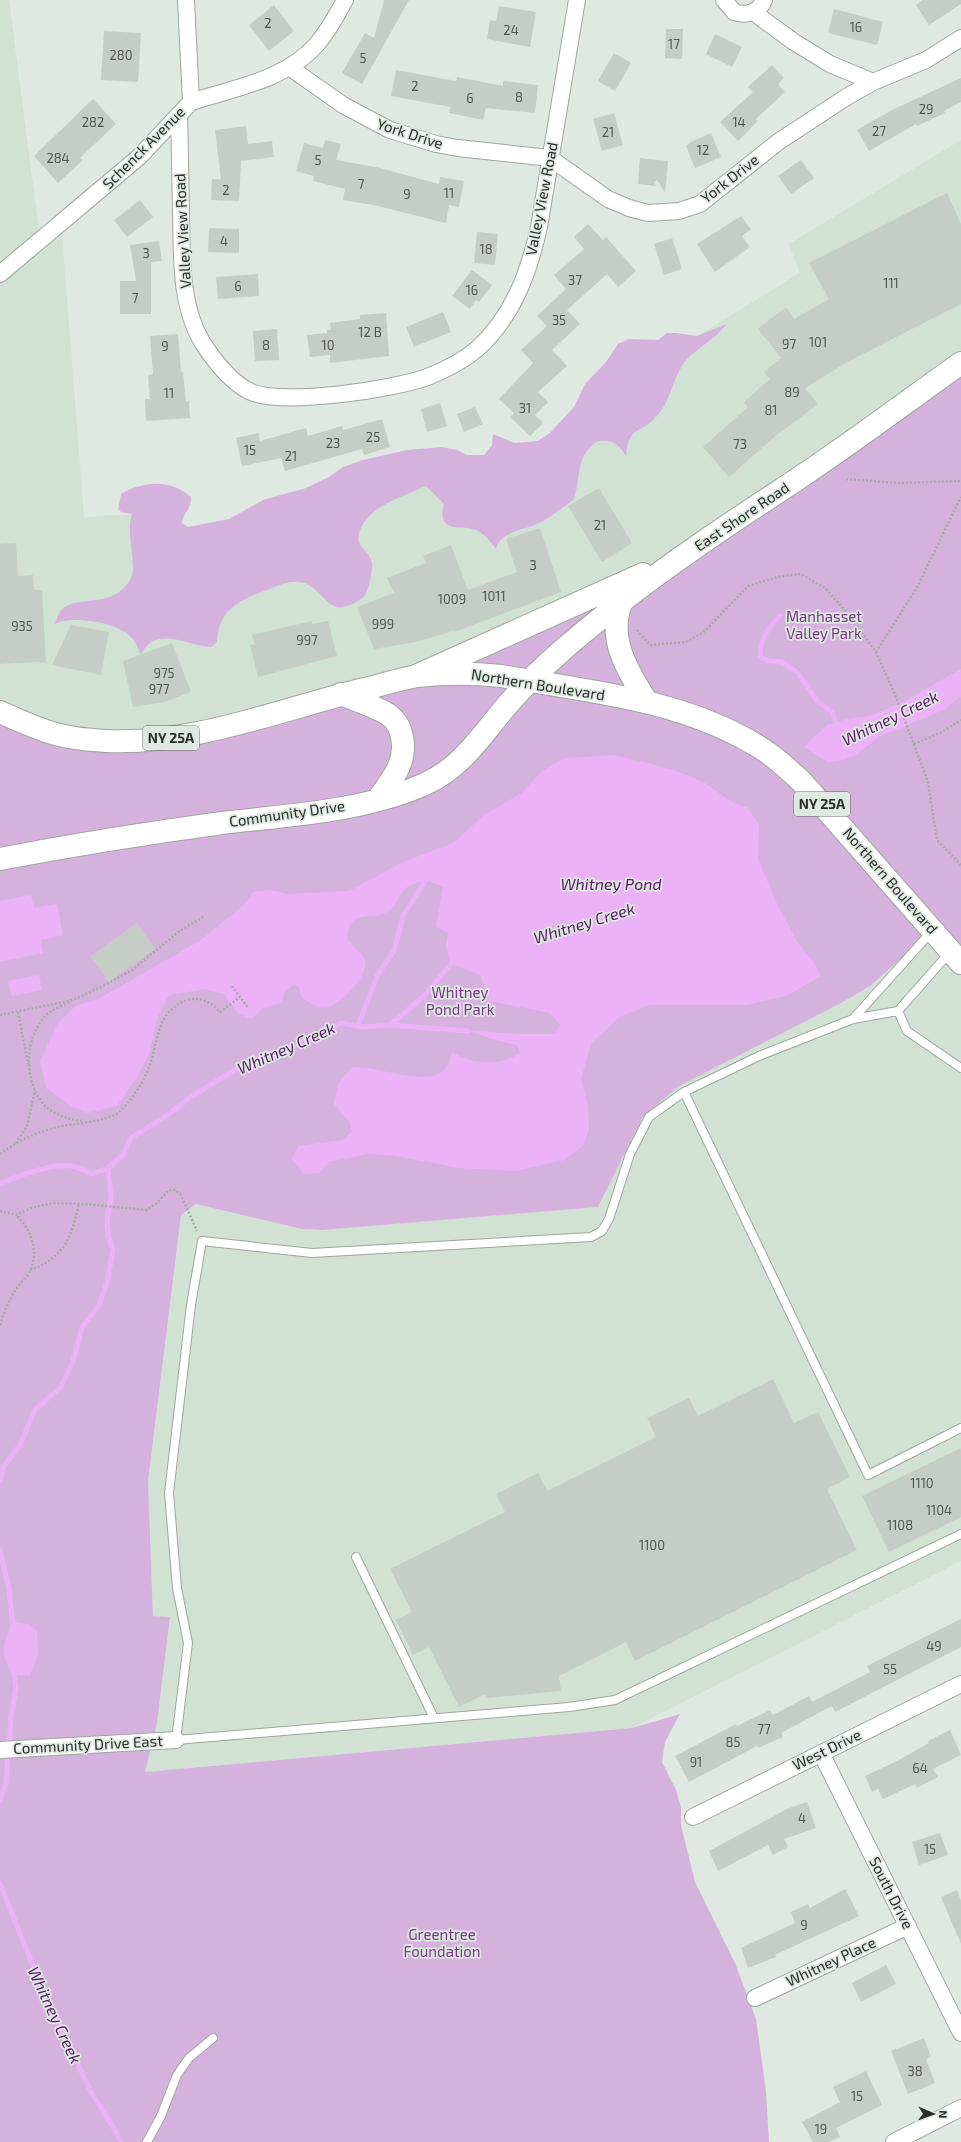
<svg xmlns="http://www.w3.org/2000/svg" width="961" height="2142" font-family="'Exo 2',sans-serif">
  <style>
    .built { fill: #d1e1d4 }
    .green { fill: #d5b2dd }
    .water { fill: #ebb2f8 }
    .lines { fill: none; stroke-linecap: round; stroke-linejoin: round }
    .stream { stroke: #ebb2f8; stroke-width: 5 }
    .building { fill: #c5cdc6 }
    .service-casing { stroke: #9ea69f; stroke-width: 10 }
    .minor-casing { stroke: #9ea69f; stroke-width: 18 }
    .secondary-casing { stroke: #9ea69f; stroke-width: 24 }
    .primary-casing { stroke: #9ea69f; stroke-width: 24 }
    .path { stroke: #a5aca6; stroke-width: 2.5; stroke-dasharray: 2 2; stroke-linecap: butt }
    .service { stroke: #fff; stroke-width: 8 }
    .minor { stroke: #fff; stroke-width: 16 }
    .secondary { stroke: #fff; stroke-width: 22 }
    .primary { stroke: #fff; stroke-width: 22 }
    .labels { text-anchor: middle; stroke-width: 3.5; stroke-linejoin: round; paint-order: stroke }
    .number-label { font-size: 13px; fill: #525652 }
    .shield { fill: #dfe8e1; stroke: #616662; stroke-width: 1 }
    .shield-label { font-size: 14px; font-weight: bold; fill: #2b2e2b }
    .street-label { font-size: 15px; fill: #2b2e2b; stroke: #dfe8e1 }
    .park-label { font-size: 15px; fill: #783687; stroke: #dfe8e1 }
    .water-label { font-size: 16px; font-style: italic; fill: #5a1768; stroke: #dfe8e1 }
  </style>
  <rect width="100%" height="100%" fill="#dfe8e1"/>
  <path class="built" d="M0,0H9L40,239L61,222L84,517L132,514L136,583L426,486L570,467L673,351L800,273L789,244L961,140V363L688,554L415,677L130,742L0,712Z
    M933,930L961,963V1561L632,1728L145,1772L157,1723L170,1618L153,1616L148,1481L181,1215L196,1204L302,1229L323,1230L598,1207L643,1117L679,1086L753,1047Z"/>
  <path class="green" d="M727,324C721,330 716,337 709,341C699,349 689,355 682,366C672,381 670,402 657,416C641,435 628,424 626,457C621,445 610,438 596,442C574,458 582,480 573,500C562,508 551,517 539,523C526,530 500,531 496,549C490,541 485,534 476,530C466,525 448,532 443,519C441,514 444,508 443,503L426,486C405,496 371,505 361,528C352,547 369,548 372,563C373,569 369,589 365,595C361,601 354,604 347,606C326,614 321,584 299,582C289,581 279,585 270,589C241,599 219,608 217,642L211,647C188,646 155,624 141,655C138,648 135,641 130,636C116,622 72,615 55,624C56,620 58,615 60,612C75,592 113,612 131,578C138,565 125,535 132,514L121,512L118,509L121,494C144,481 170,479 191,497C192,508 183,513 182,523L188,527L229,519L263,500L306,488L329,477L343,467L363,460L407,450L442,447L457,450L467,455H484L492,445L493,434L514,443L538,441L550,433L574,407L585,384L606,362L618,344L629,339L658,340L667,333H676L697,336Z
    M961,363V963L933,930L870,986L841,1003L679,1086L643,1117L598,1207L323,1230L302,1229L196,1204L181,1215L148,1481L153,1616L170,1617L157,1723L145,1772L632,1728L680,1714L665,1742L662,1762L676,1790L681,1807V1825L695,1882L735,1963L756,2019L766,2091L769,2142H0V712L130,742L415,677L688,554Z"/>
  <path class="water" d="M961,669V696L946,709L879,737L855,755L844,760L828,762L804,747L827,725L847,719L870,716L905,701Z
    M614,755C643,762 672,768 699,780C716,788 728,804 747,807L759,825L758,859L778,906L798,943L815,964L821,976L786,996L746,1005H650L619,1017L591,1044L581,1079L588,1106L589,1129L583,1146L564,1160L516,1171L460,1168L390,1155L367,1154L329,1162L319,1173L304,1174L292,1159L298,1146L343,1140L352,1131L349,1121L334,1104L338,1084L352,1067C359,1068 366,1067 373,1069C389,1072 425,1082 440,1073C448,1068 450,1060 452,1052C471,1064 500,1067 520,1053L517,1045L499,1041L468,1031L469,1030L513,1034H555L560,1025L550,1013L490,1001L480,975L451,964L446,945L448,934L436,926L443,887L426,880C420,882 410,884 406,888C398,894 397,907 387,912C370,922 349,907 347,939C351,944 362,954 364,958C372,973 342,1003 328,1007C319,1010 309,1002 302,998L299,987L293,985L284,992L282,1003L265,1007L251,1019L237,1013L224,994L205,989L169,995L158,1016L149,1054L137,1077L117,1106L86,1113L71,1106L46,1088L40,1061L58,1023L76,1006L100,998L201,940L245,904L253,892L270,890L287,894L349,891L403,862L453,843L484,815L522,793L541,772L565,758Z
    M31,895L34,908L57,904L63,935L41,940L43,953L0,962V901Z
    M39,975L42,990L12,996L8,981Z
    M13,1622L28,1624L37,1631L38,1654L30,1676L13,1675C0,1654 2,1645 13,1622Z"/>
  <g class="lines">
    <path class="stream" d="M780,616C766,630 761,637 760,657L769,661L782,662L798,673L818,702L832,711L838,728
      M390,1025L468,1031
      M358,1026L377,976L394,951L403,916L426,880
      M0,1184C18,1176 52,1163 72,1166C78,1167 86,1171 92,1174L108,1168L123,1155L131,1138L169,1114L192,1096L250,1061L277,1054L341,1023L363,1027L390,1025L423,997L451,964
      M0,1480L4,1466L20,1445L35,1410L61,1387L73,1361L82,1327L98,1307L107,1283L113,1249L108,1236L107,1220L111,1197L108,1168
      M0,1550L9,1589L13,1628
      M0,1800L6,1783L11,1718L16,1687L13,1668
      M0,1883L36,1974L89,2088L122,2142"/>
  </g>
  <path class="building" d="M384,0H409L362,84L342,73L365,33L374,38Z
    M923,0H961V4L929,25L916,5Z
    M274,5L294,31L269,51L249,25Z
    M499,6L536,12L530,47L487,39L490,20L496,21Z
    M834,9L883,22L877,45L828,33Z
    M666,29H683L682,59L665,58Z
    M104,31L141,33L138,82L101,80Z
    M715,34L742,47L732,67L706,54Z
    M614,53L631,63L615,91L598,81Z
    M772,65L784,78L778,84L785,92L756,119L758,121L738,141L720,122L753,92L748,87Z
    M396,70L456,81L457,77L503,86V81L538,85L535,113L486,108L483,120L449,113L451,107L391,96Z
    M961,78V102L944,111L945,113L917,126L916,124L869,151L857,130L890,111Z
    M93,99L116,124L80,158L83,160L58,183L34,156Z
    M614,113L623,145L602,151L593,119Z
    M246,126L248,144L272,141L274,157L241,161L239,201L211,200L212,179H221L215,130Z
    M711,133L721,157L695,168L686,146L691,142Z
    M325,140L341,144L336,160L380,168L439,184L440,177L464,181L459,207L449,205L446,223L373,205L343,200L345,189L313,181L314,176L296,171L304,143L323,148Z
    M640,158L668,161L665,193L657,180L654,182L656,186L638,184Z
    M801,160L814,178L791,194L778,176Z
    M947,193L961,224V304L849,361L805,388L818,404L773,438L729,477L703,447L748,407L744,402L770,379L764,372L781,358L758,329L786,307L794,319L829,299L809,263Z
    M140,200L153,217L127,237L114,220Z
    M741,216L751,229L742,236L750,247L715,272L697,244Z
    M588,224L603,240L606,237L636,271L618,287L607,274L567,310L580,324L552,350L567,366L538,392L548,402L535,415L543,423L530,436L510,417L514,413L499,399L533,363L521,350L547,326L537,316L566,289L554,275L584,249L574,237Z
    M209,228L239,229V253L208,252Z
    M477,232L498,234L495,265L474,263Z
    M672,238L682,269L664,275L654,244Z
    M159,241L162,261L151,262V314H120V281H136L130,245Z
    M472,270L492,285L479,302L476,300L470,309L452,296Z
    M258,274L259,296L218,299L216,277Z
    M443,312L451,332L414,347L406,327Z
    M386,313L389,356L330,363V355L310,357L307,335L327,333V330H331L330,323L360,319V315Z
    M277,329L279,360L255,361L253,331Z
    M178,334L181,372H183L186,402L189,401L190,418L146,421L145,399H150L148,375L153,374L150,336Z
    M440,403L447,426L427,432L421,409Z
    M475,407L483,424L464,432L457,414Z
    M382,419L390,447L364,455L362,449L285,471L281,458L242,466L236,438L258,433L260,441L306,428L308,436L342,426L343,430Z
    M599,488L632,543L602,562L568,506Z
    M540,528L561,592L454,632L453,631L416,642L374,649L357,607L394,593L387,578L426,563L423,556L451,545L468,590L517,572L506,539Z
    M16,543L18,576L33,575L34,590H42L46,663L37,662L0,664V544Z
    M312,621V624L328,621L337,656L258,677L250,645L255,644L252,635Z
    M71,625L109,632L101,675L52,665Z
    M172,643L191,692L164,702L133,707L123,661Z
    M137,923L155,949L109,982L90,956Z
    M773,1379L794,1423L818,1412L850,1477L827,1489L857,1550L635,1661L626,1642L559,1676L561,1691L487,1698L485,1694L459,1707L429,1647L413,1655L396,1620L412,1612L390,1569L505,1512L496,1494L538,1473L547,1491L656,1437L647,1418L689,1398L698,1416Z
    M961,1448V1517L889,1552L862,1496Z
    M961,1619V1647L835,1712L832,1706L781,1733L783,1737L758,1748L757,1746L689,1782L675,1756L736,1724L737,1726L770,1710L773,1715L809,1696L812,1702L870,1672L867,1666Z
    M950,1730L961,1755L933,1769L938,1777L917,1788L915,1784L883,1799L878,1789L872,1792L865,1776L897,1761L929,1743L928,1741Z
    M807,1802L816,1828L784,1839L788,1847L773,1855L768,1845L718,1871L709,1851L787,1809Z
    M940,1833L948,1855L919,1865L912,1842Z
    M845,1889L859,1916L775,1955L776,1957L748,1968L741,1948L795,1923L791,1912L808,1904L810,1908Z
    M957,1890L961,1901V1944L941,1897Z
    M886,1965L896,1984L861,2002L852,1983Z
    M924,2038L931,2057L926,2059L935,2083L908,2094L891,2051Z
    M866,2071L882,2105L836,2128L840,2137L829,2142H813L802,2122L840,2102L833,2087Z"/>
  <g class="lines">
    <g class="service-casing">
      <path id="service" d="M950,952L898,1011L853,1019L759,1056L684,1092L649,1117L630,1154L609,1219L602,1231L591,1237L312,1253L202,1241L191,1305L169,1493L177,1588L188,1643L176,1740L569,1707L615,1700L961,1534
        M898,1011L907,1031L961,1068
        M853,1019L932,931
        M684,1092L868,1475L961,1428
        M356,1557L434,1718
        M147,2142L161,2116L177,2075L189,2058L213,2038"/>
    </g>
    <g class="minor-casing">
      <path id="minor" d="M724,0L734,12C746,16 759,13 764,0
        M753,12L794,42L830,64L873,82
        M289,67L343,105L390,130L436,144L458,148L550,158L608,199L629,208L648,213L679,211L700,204L778,142L845,98L873,82L926,60L961,38
        M191,102C234,88 286,80 317,44C328,31 337,15 345,0
        M179,114C180,146 180,177 181,209C182,253 179,303 202,342C213,359 231,382 249,391C279,407 398,389 430,376C447,369 463,361 477,349C513,317 529,272 539,227L577,0
        M0,274L139,157L191,102L186,0
        M0,1750L176,1740
        M821,1753L961,2033
        M693,1817L961,1684
        M755,1998L908,1926
        M894,2142L961,2108"/>
    </g>
    <g class="secondary-casing">
      <path id="secondary" d="M622,601C606,637 628,672 647,702
        M418,675L643,574
        M341,694C355,700 371,705 384,712C392,716 399,724 401,733C409,759 393,779 378,799
        M0,859C73,845 148,833 222,823C289,815 362,812 425,784C463,767 483,733 509,703C542,665 582,633 621,602C677,558 737,519 796,480C852,443 906,402 961,363"/>
    </g>
    <g class="primary-casing">
      <path id="primary" d="M0,712C18,720 37,729 56,734C72,739 90,740 107,741C198,745 285,707 373,687C387,683 402,679 417,676C445,673 472,673 501,676C586,691 679,699 754,744C772,754 787,768 802,782L961,963"/>
    </g>
    <path class="path" d="M846,479L897,483L961,481
      M637,630L650,645L686,642L705,631L748,586L777,577L801,574L825,588L850,616L876,652L896,697L928,782L937,840L961,865
      M876,652L916,589L961,497
      M914,744L940,733L961,720
      M232,986L248,1008
      M69,1002C63,1006 55,1008 50,1012C22,1033 22,1090 50,1110C60,1117 70,1119 81,1121
      M18,1012L28,1064
      M0,1015L73,1000L103,986L132,970L181,930L203,917
      M16,1143L27,1126L35,1090
      M0,1154C17,1141 37,1132 58,1127C74,1123 107,1122 119,1112C129,1103 142,1085 147,1072C160,1044 153,1012 188,1000C201,996 212,1003 220,1012L240,997
      M0,1211L16,1215L31,1208L53,1203L84,1204L147,1210L157,1203L169,1190H175L181,1195L197,1231
      M30,1270C64,1258 72,1237 79,1203
      M0,1325C4,1313 8,1301 15,1291C18,1285 23,1281 27,1276C41,1255 32,1230 16,1215"/>
    <use href="#service" class="service"/>
    <use href="#minor" class="minor"/>
    <use href="#secondary" class="secondary"/>
    <use href="#primary" class="primary"/>
  </g>
  <g class="labels">
    <g class="number-label">
      <text x="268" y="28">2</text>
      <text x="856" y="32">16</text>
      <text x="511" y="35">24</text>
      <text x="674" y="49">17</text>
      <text x="121" y="60">280</text>
      <text x="363" y="63">5</text>
      <text x="415" y="91">2</text>
      <text x="519" y="102">8</text>
      <text x="470" y="103">6</text>
      <text x="926" y="114">29</text>
      <text x="93" y="127">282</text>
      <text x="739" y="127">14</text>
      <text x="879" y="136">27</text>
      <text x="608" y="137">21</text>
      <text x="703" y="155">12</text>
      <text x="58" y="163">284</text>
      <text x="318" y="165">5</text>
      <text x="361" y="189">7</text>
      <text x="226" y="195">2</text>
      <text x="449" y="198">11</text>
      <text x="407" y="199">9</text>
      <text x="224" y="246">4</text>
      <text x="486" y="254">18</text>
      <text x="146" y="258">3</text>
      <text x="575" y="285">37</text>
      <text x="891" y="288">111</text>
      <text x="238" y="291">6</text>
      <text x="472" y="295">16</text>
      <text x="135" y="303">7</text>
      <text x="559" y="325">35</text>
      <text x="370" y="337">12 B</text>
      <text x="818" y="347">101</text>
      <text x="789" y="349">97</text>
      <text x="266" y="350">8</text>
      <text x="328" y="350">10</text>
      <text x="165" y="351">9</text>
      <text x="792" y="397">89</text>
      <text x="169" y="398">11</text>
      <text x="525" y="413">31</text>
      <text x="771" y="415">81</text>
      <text x="373" y="442">25</text>
      <text x="333" y="448">23</text>
      <text x="740" y="449">73</text>
      <text x="250" y="455">15</text>
      <text x="291" y="461">21</text>
      <text x="600" y="530">21</text>
      <text x="533" y="570">3</text>
      <text x="494" y="601">1011</text>
      <text x="452" y="604">1009</text>
      <text x="383" y="629">999</text>
      <text x="22" y="631">935</text>
      <text x="307" y="645">997</text>
      <text x="164" y="678">975</text>
      <text x="159" y="694">977</text>
      <text x="922" y="1488">1110</text>
      <text x="939" y="1515">1104</text>
      <text x="900" y="1530">1108</text>
      <text x="652" y="1550">1100</text>
      <text x="934" y="1651">49</text>
      <text x="890" y="1674">55</text>
      <text x="764" y="1734">77</text>
      <text x="733" y="1747">85</text>
      <text x="696" y="1767">91</text>
      <text x="920" y="1773">64</text>
      <text x="802" y="1823">4</text>
      <text x="930" y="1854">15</text>
      <text x="804" y="1930">9</text>
      <text x="915" y="2076">38</text>
      <text x="857" y="2101">15</text>
      <text x="821" y="2134">19</text>
    </g>
    <g class="shield">
      <rect x="143" y="726" width="56" height="24" rx="3"/>
      <rect x="794" y="792" width="56" height="24" rx="3"/>
    </g>
    <g class="shield-label">
      <text x="171" y="743">NY 25A</text>
      <text x="822" y="809">NY 25A</text>
    </g>
    <g class="street-label">
      <text transform="translate(410 134) rotate(18)" y="5">York Drive</text>
      <text transform="translate(144 148) rotate(-45)" y="5">Schenck Avenue</text>
      <text transform="translate(730 179) rotate(-38)" y="5">York Drive</text>
      <text transform="translate(542 199) rotate(-79)" y="5">Valley View Road</text>
      <text transform="translate(183 231) rotate(-93)" y="5">Valley View Road</text>
      <text transform="translate(742 517) rotate(-34)" y="5">East Shore Road</text>
      <text transform="translate(538 685) rotate(9)" y="5">Northern Boulevard</text>
      <text transform="translate(287 814) rotate(-8)" y="5">Community Drive</text>
      <text transform="translate(890 881) rotate(49)" y="5">Northern Boulevard</text>
      <text transform="translate(88 1745) rotate(-3)" y="5">Community Drive East</text>
      <text transform="translate(827 1750) rotate(-26)" y="5">West Drive</text>
      <text transform="translate(891 1893) rotate(63)" y="5">South Drive</text>
      <text transform="translate(831 1962) rotate(-25)" y="5">Whitney Place</text>
    </g>
    <g class="park-label">
      <text x="824" y="622">Manhasset<tspan x="824" dy="17">Valley Park</tspan></text>
      <text x="460" y="998">Whitney<tspan x="460" dy="17">Pond Park</tspan></text>
      <text x="442" y="1940">Greentree<tspan x="442" dy="17">Foundation</tspan></text>
    </g>
    <g class="water-label">
      <text transform="translate(890 718) rotate(-26)" y="6">Whitney Creek</text>
      <text x="611" y="890">Whitney Pond</text>
      <text transform="translate(584 923) rotate(-17)" y="6">Whitney Creek</text>
      <text transform="translate(286 1048) rotate(-24)" y="6">Whitney Creek</text>
      <text transform="translate(55 2015) rotate(65)" y="6">Whitney Creek</text>
    </g>
  </g>
  <g transform="translate(933 2114) rotate(92)" stroke="#dfe8e1" stroke-width="3" paint-order="stroke">
  <path d="M0-3L7 15L0 10L-7 15Z" fill="#2b2e2b"/>
  <text y="-6" font-size="11" font-weight="bold" text-anchor="middle" fill="#2b2e2b">N</text>
  </g>
</svg>
